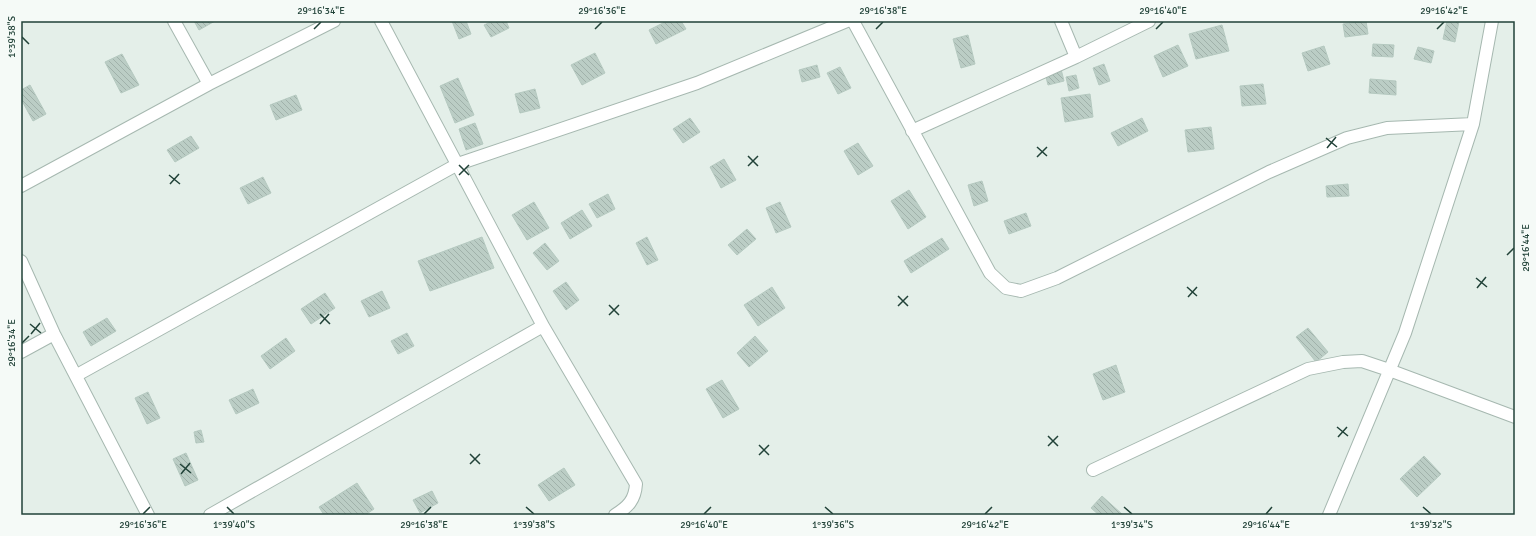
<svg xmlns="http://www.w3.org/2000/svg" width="1536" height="536" font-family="Signika,sans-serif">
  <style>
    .building { fill: url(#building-back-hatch); stroke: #b5c9c0 }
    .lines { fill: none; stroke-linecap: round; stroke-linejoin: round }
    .street-casing { stroke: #a6b8b0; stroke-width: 14 }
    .street { stroke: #fff; stroke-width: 12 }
    .ticks { fill: none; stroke: #214238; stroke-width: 1.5 }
    .neatline { fill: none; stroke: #214238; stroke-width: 1.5 }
    .ticks-label { font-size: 10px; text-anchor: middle; fill: #214238 }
  </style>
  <defs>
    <pattern id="building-back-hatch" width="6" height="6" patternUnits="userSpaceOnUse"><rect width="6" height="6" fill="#bbcdc5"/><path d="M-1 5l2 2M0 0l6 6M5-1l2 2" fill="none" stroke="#a0b1aa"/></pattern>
  </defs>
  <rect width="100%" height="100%" fill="#e4efe9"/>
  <path class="building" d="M194,21H215L199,30Z
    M452,21H466L471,34L459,39Z
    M493,21H506L509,28L491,37L484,25Z
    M667,21H681L686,29L656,44L649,30Z
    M1366,21L1368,34L1345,37L1343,24Z
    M1447,21H1459L1455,42L1443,39Z
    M1222,25L1229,51L1196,59L1189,34Z
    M968,35L975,64L961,68L953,39Z
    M1373,44L1394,45L1393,57L1372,56Z
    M1178,45L1188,66L1163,77L1154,56Z
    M1324,46L1330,64L1308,71L1302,53Z
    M1418,47L1434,51L1431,63L1414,59Z
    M595,53L605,73L582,85L571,65Z
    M122,54L139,85L121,93L105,62Z
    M1104,64L1110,81L1099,85L1093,68Z
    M817,65L820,77L802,82L799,70Z
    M840,67L851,88L838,94L827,73Z
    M1061,69L1064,81L1048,85L1045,73Z
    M1076,75L1079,88L1069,91L1066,77Z
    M458,78L474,115L455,123L440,86Z
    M1370,79L1396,81V95L1369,93Z
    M1263,84L1266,104L1242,106L1240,86Z
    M30,85L46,114L33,121L21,99V90Z
    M535,89L540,108L520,113L515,94Z
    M1090,94L1093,117L1065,122L1061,98Z
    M296,95L302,110L276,120L270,105Z
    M690,118L700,132L683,143L673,129Z
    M1142,118L1148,131L1118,146L1111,133Z
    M475,123L483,144L466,150L459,129Z
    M1211,127L1214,149L1188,152L1185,130Z
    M191,136L199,148L175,162L167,150Z
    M858,143L873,166L858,175L844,151Z
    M724,159L736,180L721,188L710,167Z
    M263,177L271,193L248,204L240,188Z
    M982,181L988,201L974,206L968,185Z
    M1348,184L1349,196L1327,197L1326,186Z
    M909,190L926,217L908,229L891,201Z
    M608,194L615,209L597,218L589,204Z
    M534,202L549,228L527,240L512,215Z
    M780,202L791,227L776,233L766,208Z
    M582,210L592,226L570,239L561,223Z
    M1026,213L1031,226L1009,234L1004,221Z
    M747,229L756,239L737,255L728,245Z
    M482,237L494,268L430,291L418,261Z
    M647,237L658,260L647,265L636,243Z
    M942,238L949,249L911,273L904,261Z
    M545,243L559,261L547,270L533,253Z
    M566,282L579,300L566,310L553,291Z
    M772,287L785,308L758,326L744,305Z
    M382,291L390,308L369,317L361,301Z
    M325,293L335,308L311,324L301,309Z
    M107,318L116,331L91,346L83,332Z
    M1308,328L1328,352L1316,362L1296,337Z
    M407,333L414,346L398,354L391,341Z
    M755,336L768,351L749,367L737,353Z
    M286,338L295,351L270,369L261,356Z
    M1116,365L1125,392L1103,400L1093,374Z
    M722,380L739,409L723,418L706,389Z
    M253,389L259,403L236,414L229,400Z
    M148,392L160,418L147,424L135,398Z
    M201,430L204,442L196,443L194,432Z
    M186,453L198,480L185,486L173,459Z
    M1424,456L1441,474L1417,497L1400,479Z
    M564,468L575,485L549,501L538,485Z
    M357,483L374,509L365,515H324L319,507Z
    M432,491L438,503L420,513L413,500Z
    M1102,496L1122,514L1121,515H1099L1091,508Z"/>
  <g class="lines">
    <g class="street-casing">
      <path id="street" d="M174,21L209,84
        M381,21L543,326L636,484C635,500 628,507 615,515
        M853,21L990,273L1006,288L1021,291L1057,278L1269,172L1347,138L1387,128L1473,124
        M1061,21L1076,57
        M912,131L1076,57L1149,21
        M21,186L209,84L334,21
        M21,261L54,334L148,515
        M21,352L54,334
        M77,375L458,164L697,83L847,21
        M1093,470L1308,369L1343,362L1362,361L1389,370L1515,417
        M210,515L543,326
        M1329,515L1405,333L1473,124L1492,21"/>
    </g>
    <use href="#street" class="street"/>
  </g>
  <path class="ticks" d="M314,29L321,22M595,29L602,22M876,29L883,22M1156,29L1163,22M1437,29L1444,22M22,37L29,44M1326,138L1337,147M1037,147L1047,156M1327,148L1336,137M748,156L758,166M1037,157L1047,147M459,165L469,175M748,166L758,156M169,175L180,184M459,175L469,165M170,184L179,174M1507,255L1514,248M1476,278L1487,287M1187,287L1197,296M1477,288L1486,277M898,296L908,306M1188,297L1197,287M609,305L619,315M898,306L908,296M320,314L330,324M609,315L619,305M30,324L41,333M320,324L329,314M31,334L40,323M22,343L29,336M1337,427L1348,436M1048,436L1058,446M1338,437L1347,427M759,445L769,455M1048,446L1058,436M470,454L480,464M759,455L769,445M180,464L191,473M470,464L480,454M181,474L190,463M227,507L234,514M526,507L534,514M825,507L833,514M1124,507L1132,514M1423,507L1431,514M143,514L150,507M424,514L431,507M704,514L711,507M985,514L992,507M1266,514L1272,507"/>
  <rect width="1536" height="536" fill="none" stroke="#f5faf7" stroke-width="44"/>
  <rect x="22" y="22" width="1492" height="492" class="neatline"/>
  <g class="ticks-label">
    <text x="321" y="14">29°16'34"E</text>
    <text x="602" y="14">29°16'36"E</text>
    <text x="883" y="14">29°16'38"E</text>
    <text x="1163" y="14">29°16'40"E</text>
    <text x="1444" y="14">29°16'42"E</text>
    <text transform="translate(11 37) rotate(-90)" y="4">1°39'38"S</text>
    <text transform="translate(1525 248) rotate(-90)" y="4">29°16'44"E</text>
    <text transform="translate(11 343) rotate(-90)" y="4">29°16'34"E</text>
    <text x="143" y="528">29°16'36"E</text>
    <text x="234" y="528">1°39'40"S</text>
    <text x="424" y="528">29°16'38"E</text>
    <text x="534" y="528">1°39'38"S</text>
    <text x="704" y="528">29°16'40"E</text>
    <text x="833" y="528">1°39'36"S</text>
    <text x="985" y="528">29°16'42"E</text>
    <text x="1132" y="528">1°39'34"S</text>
    <text x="1266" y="528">29°16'44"E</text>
    <text x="1431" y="528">1°39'32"S</text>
  </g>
</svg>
